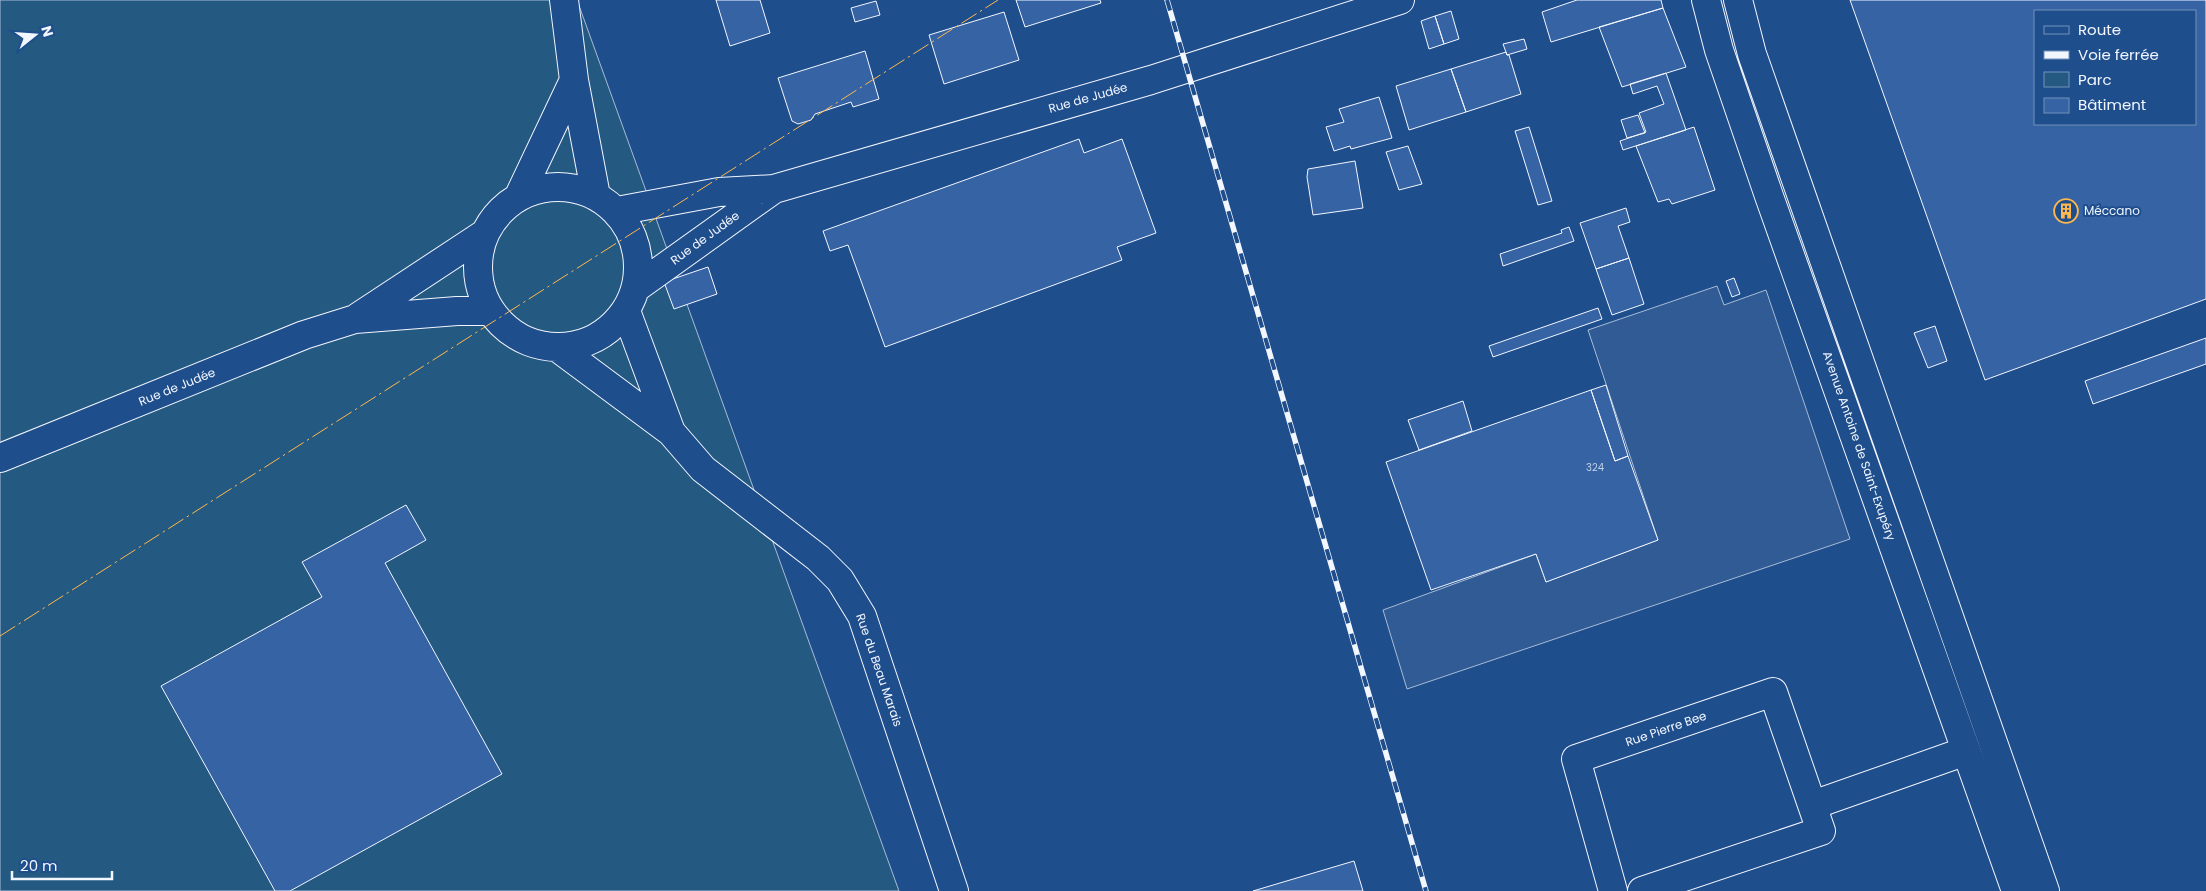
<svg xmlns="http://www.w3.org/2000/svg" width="2206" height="891" font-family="Poppins,sans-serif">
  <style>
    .green { fill: #245a82; stroke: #a8bbd7 }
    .parking { fill: #305b95; stroke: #a8bbd7 }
    .building { fill: #3563a3; stroke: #f2f6ff; fill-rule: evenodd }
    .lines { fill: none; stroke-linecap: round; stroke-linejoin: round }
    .street-casing { stroke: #f2f6ff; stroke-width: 30 }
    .secondary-casing { stroke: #f2f6ff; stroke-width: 30 }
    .street { stroke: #1f4e8c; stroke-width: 28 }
    .secondary { stroke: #1f4e8c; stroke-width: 28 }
    .rail-casing { stroke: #f2f6ff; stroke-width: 5.5 }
    .rail { stroke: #1f4e8c; stroke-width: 4; stroke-dasharray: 11; stroke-linecap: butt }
    .power { stroke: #ffb74d; stroke-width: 1; stroke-dasharray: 18 4 2.5 4; stroke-linecap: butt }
    .labels { text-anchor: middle; stroke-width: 4; stroke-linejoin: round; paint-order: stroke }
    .number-label { font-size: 10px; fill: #c3d1e8 }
    .street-label { font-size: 12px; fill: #f2f6ff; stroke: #1f4e8c }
    .poi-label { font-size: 12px; fill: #f2f6ff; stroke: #1f4e8c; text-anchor: start }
  </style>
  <rect width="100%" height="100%" fill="#1f4e8c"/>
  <path class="green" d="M0,0H577L899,891H0Z"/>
  <path class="parking" d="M1717,286L1724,305L1766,290L1850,539L1407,689L1383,610L1536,554L1546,582L1658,540L1588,330Z"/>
  <path class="building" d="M716,0H760L770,33L730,46Z
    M1016,0H1100L1101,3L1025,27Z
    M1577,0H1661L1663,8L1551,42L1542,12Z
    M1850,0H2206V299L1985,380ZM2035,11H2195V124H2035Z
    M876,1L880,15L855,22L851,8Z
    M1663,8L1686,67L1622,87L1599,27Z
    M1451,11L1459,39L1444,44L1435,16Z
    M1004,12L1019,60L944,84L929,35Z
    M1435,16L1444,44L1429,49L1421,21Z
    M1524,39L1527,49L1507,55L1503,44Z
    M865,51L879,99L853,107L851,102L815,114L811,120L798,124L792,121L778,78Z
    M1506,52L1507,55H1509L1521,94L1466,112L1451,69Z
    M1451,69L1466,112L1409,130L1396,86Z
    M1666,73L1686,130L1623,150L1620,141L1646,132L1639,113L1664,104L1657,86L1633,94L1630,84Z
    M1379,97L1392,138L1351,149L1350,146L1334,151L1326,127L1344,122L1339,109Z
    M1638,115L1645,133L1627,138L1621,120Z
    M1529,127L1552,201L1538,205L1515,131Z
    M1694,127L1715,190L1672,204L1669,199L1658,202L1636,146Z
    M1079,139L1084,153L1122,139L1156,233L1117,247L1122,260L885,347L848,245L830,251L823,231Z
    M1408,146L1422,184L1399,190L1386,152Z
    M1355,161L1363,208L1313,215L1307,177L1308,169Z
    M1626,208L1630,222L1618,226L1629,258L1596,269L1580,223Z
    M1569,227L1574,241L1503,266L1500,254L1562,233L1561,230Z
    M1629,258L1644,304L1612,315L1596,269Z
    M708,267L717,294L674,309L664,282Z
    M1734,278L1740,294L1732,297L1726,281Z
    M1598,308L1602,319L1493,357L1489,346Z
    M1935,326L1947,361L1928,368L1914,333Z
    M2206,338V364L2093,404L2085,381Z
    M1606,385L1628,456L1615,461L1591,390Z
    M1591,390L1615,461L1628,456L1658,540L1546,582L1536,554L1431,590L1386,462Z
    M1463,401L1472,431L1419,450L1408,420Z
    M406,505L426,540L385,563L502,774L290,891H275L161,686L322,597L302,562Z
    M1354,861L1363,891H1253Z"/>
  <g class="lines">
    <g class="street-casing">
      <path id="street" d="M564,0L574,80L596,196
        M478 267a80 80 0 1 1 160 0a80 80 0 1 1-160 0Z
        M519,196L574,80
        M617,211L719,192L774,189L1151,80L1400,0
        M637,287L774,189
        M626,311L671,432
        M358,317L484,234
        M558,348L671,432L703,469L818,558L840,580L862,616L954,891
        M0,458L304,335L355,319L457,311H490
        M1813,805L1966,751
        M1613,891L1576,759L1773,692L1821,831L1642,891"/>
    </g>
    <g class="secondary-casing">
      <path id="secondary" d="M1706,0L1719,50L1769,196L2016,891
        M1738,0L1752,54L2045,891"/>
    </g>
    <use href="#street" class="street"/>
    <use href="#secondary" class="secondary"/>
    <g class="rail-casing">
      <path id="rail" d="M1167,0L1426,891"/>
    </g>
    <use href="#rail" class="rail"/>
    <path class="power" d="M0,636L998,0"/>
  </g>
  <defs>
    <g id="building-ring" transform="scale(1.25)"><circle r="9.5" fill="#1f4e8c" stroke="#ffb74d" stroke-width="1.5"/><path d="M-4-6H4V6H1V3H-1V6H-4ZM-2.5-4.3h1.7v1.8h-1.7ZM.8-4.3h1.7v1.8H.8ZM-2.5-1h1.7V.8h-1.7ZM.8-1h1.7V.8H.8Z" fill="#ffb74d"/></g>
  </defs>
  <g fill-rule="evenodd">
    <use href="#building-ring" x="2066" y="211"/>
  </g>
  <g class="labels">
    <g class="number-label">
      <text x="1595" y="471">324</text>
    </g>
    <g class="street-label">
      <text transform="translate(1088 98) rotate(-16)" y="4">Rue de Judée</text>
      <text transform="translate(705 238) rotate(-36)" y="4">Rue de Judée</text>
      <text transform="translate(177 387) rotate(-22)" y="4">Rue de Judée</text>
      <text transform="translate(1859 446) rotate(71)" y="4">Avenue Antoine de Saint-Exupéry</text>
      <text transform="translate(879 670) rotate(71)" y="4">Rue du Beau Marais</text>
      <text transform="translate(1666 729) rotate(-19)" y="4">Rue Pierre Bee</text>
    </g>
    <g class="poi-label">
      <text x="2084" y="215">Méccano</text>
    </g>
  </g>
  <rect x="2034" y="10" width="162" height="115" fill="#1f4e8c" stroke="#7391ba"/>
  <rect x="2044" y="26" width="25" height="8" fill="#1f4e8c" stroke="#7391ba"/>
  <text x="2078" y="35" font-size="15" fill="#f2f6ff">Route</text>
  <rect x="2044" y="51" width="25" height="8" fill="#f2f6ff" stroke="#7391ba"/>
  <text x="2078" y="60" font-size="15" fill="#f2f6ff">Voie ferrée</text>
  <rect x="2044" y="72" width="25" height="15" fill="#245a82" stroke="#7391ba"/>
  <text x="2078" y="85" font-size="15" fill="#f2f6ff">Parc</text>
  <rect x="2044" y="98" width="25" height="15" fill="#3563a3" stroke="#7391ba"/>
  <text x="2078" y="110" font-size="15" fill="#f2f6ff">Bâtiment</text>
  <g transform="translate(35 35) rotate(73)" stroke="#1f4e8c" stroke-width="4" paint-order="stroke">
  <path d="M0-4L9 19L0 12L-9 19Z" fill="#f2f6ff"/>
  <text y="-8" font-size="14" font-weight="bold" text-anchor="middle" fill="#f2f6ff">N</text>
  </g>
  <path d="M12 871v8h100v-8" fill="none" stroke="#f2f6ff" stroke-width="2.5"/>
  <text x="20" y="871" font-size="15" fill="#f2f6ff" stroke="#1f4e8c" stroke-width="4" paint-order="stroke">20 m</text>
</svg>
